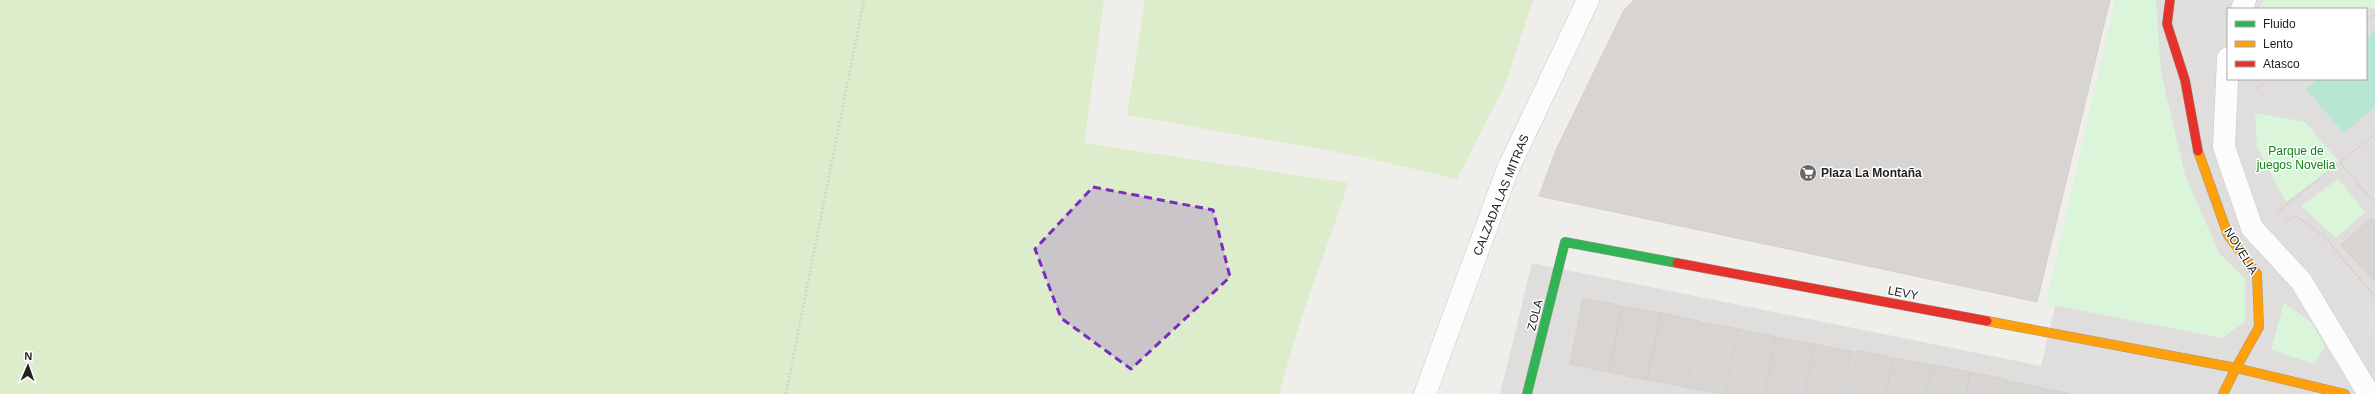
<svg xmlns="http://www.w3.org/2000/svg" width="2375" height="394" font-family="Arial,sans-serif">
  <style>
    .residential { fill: #dfdedc; fill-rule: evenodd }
    .grass { fill: #ddeccb }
    .park { fill: #daf5da }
    .pitch { fill: #b7e6d2 }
    .parking { fill: #e0dfde }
    .building { fill: #d7d4d2; stroke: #d3d0cc }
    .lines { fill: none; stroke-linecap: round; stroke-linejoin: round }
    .street-casing { stroke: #c9c8c7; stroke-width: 23 }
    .fast-casing { stroke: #999a82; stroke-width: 10 }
    .slow-casing { stroke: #999a82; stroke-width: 10 }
    .jam-casing { stroke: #999a82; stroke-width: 10 }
    .path { stroke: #dccecd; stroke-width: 2.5; stroke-dasharray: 2 2; stroke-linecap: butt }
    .street { stroke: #fdfcfc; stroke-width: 22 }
    .fast { stroke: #30b455; stroke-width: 9 }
    .slow { stroke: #ff9f0a; stroke-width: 9 }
    .jam { stroke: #e5322d; stroke-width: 9 }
    .marked { fill: #7b2cbf; fill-opacity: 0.2; stroke: #7b2cbf; stroke-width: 3; stroke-dasharray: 8 5; stroke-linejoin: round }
    .labels { text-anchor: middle; stroke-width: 3; stroke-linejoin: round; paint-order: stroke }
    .park-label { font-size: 12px; fill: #0c8416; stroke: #fff }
    .poi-label { font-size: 12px; font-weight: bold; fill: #222; stroke: #fff; text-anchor: start }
    .street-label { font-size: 12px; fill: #222; stroke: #fff }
  </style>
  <rect width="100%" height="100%" fill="#f0eeeb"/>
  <path class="residential" d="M2128,0H2342L2375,9V394H1500L1532,263L2041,366ZM2228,9H2366V79H2228Z"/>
  <path class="grass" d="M0,0H1104L1084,143L1348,183C1326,254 1296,322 1280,394H0Z
    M1145,0H1533L1505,85L1457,179L1353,155L1127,115Z"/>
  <path class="park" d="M2115,0H2156L2161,72L2185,175L2219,253L2245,279V321L2223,338L2046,304Z
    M2264,0H2373L2375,4L2366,10L2258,9Z
    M2255,113L2305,122L2340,163L2286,202L2257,147Z
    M2338,179L2365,212L2336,238L2301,206Z
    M2284,303L2312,323L2325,347L2314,364L2271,350Z"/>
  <path class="pitch" d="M2375,31V107L2344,133L2306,89L2318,79H2366V39Z"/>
  <path class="parking" d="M2315,243L2332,257L2367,297L2375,314V330L2362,335L2352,316L2338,301L2329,286L2304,259Z"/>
  <path class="building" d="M1634,0H2110L2037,302L1539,196L1556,150L1624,10Z
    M2371,218L2375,222V282L2341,245Z
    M1583,298L1622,306L1609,372L1570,364Z
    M1622,306L1661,313L1647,380L1609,372Z
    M1661,313L1699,321L1686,387L1647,380Z
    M1701,322L1738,329L1725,394L1687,388Z
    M1738,329L1776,337L1765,394H1725Z
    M1776,337L1814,344L1805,394H1765Z
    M1814,344L1854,352L1845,394H1805Z
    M1857,350L1893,358L1886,394H1847Z
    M1893,358L1932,365L1926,394H1886Z
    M1932,365L1970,372L1966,394H1926Z
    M1970,372L2008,380L2006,394H1966Z
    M2010,381L2047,389L2046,394H2008Z
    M2047,389L2071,394H2046Z"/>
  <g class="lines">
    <g class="street-casing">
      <path id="street" d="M2242,9L2245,0
        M2228,58L2224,147L2252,228L2301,281L2369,394
        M1425,394L1507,171L1588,0"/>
    </g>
    <g class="fast-casing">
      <path id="fast" d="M1527,394L1565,242L1677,263"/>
    </g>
    <g class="slow-casing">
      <path id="slow" d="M2198,151L2228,235L2257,274L2259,327L2236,368L2345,394
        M1987,321L2236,368L2223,394"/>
    </g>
    <g class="jam-casing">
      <path id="jam" d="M2170,0L2167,24L2185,80L2198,151
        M1677,263L1987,321"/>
    </g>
    <path class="path" d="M2366,20L2375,15
      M2256,89L2270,79
      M2340,163L2375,203
      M2277,212L2375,134
      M2285,222L2296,216L2324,236L2375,297
      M786,394L864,0"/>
    <use href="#street" class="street"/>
    <use href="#fast" class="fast"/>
    <use href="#slow" class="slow"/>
    <use href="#jam" class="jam"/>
  </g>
  <path class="marked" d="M1093,187L1213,210L1230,277L1131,369L1061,318L1035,249Z"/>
  <defs>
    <g id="supermarket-disc" transform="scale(0.9)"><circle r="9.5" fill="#6a6968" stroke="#fff"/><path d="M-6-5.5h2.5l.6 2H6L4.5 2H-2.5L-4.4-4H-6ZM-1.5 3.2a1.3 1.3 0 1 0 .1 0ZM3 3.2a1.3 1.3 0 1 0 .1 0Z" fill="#fff"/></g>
  </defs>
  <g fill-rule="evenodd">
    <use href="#supermarket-disc" x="1808" y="173"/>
  </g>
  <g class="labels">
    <g class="park-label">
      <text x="2296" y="155">Parque de<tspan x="2296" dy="14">juegos Novelia</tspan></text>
    </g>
    <g class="poi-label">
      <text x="1821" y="177">Plaza La Montaña</text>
    </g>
    <g class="street-label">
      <text transform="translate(1501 195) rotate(-68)" y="4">CALZADA LAS MITRAS</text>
      <text transform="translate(2241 251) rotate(58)" y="4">NOVELIA</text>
      <text transform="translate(1903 293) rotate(11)" y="4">LEVY</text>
      <text transform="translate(1535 315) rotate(-76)" y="4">ZOLA</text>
    </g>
  </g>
  <rect x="2227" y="8" width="140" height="72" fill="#ffffff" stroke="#a7a7a7"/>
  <rect x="2235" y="21" width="20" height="6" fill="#30b455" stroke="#a7a7a7"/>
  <text x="2263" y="28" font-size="12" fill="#222222">Fluido</text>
  <rect x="2235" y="41" width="20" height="6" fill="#ff9f0a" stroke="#a7a7a7"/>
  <text x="2263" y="48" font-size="12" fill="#222222">Lento</text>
  <rect x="2235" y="61" width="20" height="6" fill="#e5322d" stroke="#a7a7a7"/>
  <text x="2263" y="68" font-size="12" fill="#222222">Atasco</text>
  <g transform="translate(28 366) rotate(2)" stroke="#ffffff" stroke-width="3" paint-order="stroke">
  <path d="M0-3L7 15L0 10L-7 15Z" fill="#222222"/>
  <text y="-6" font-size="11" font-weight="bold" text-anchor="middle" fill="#222222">N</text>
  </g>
</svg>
